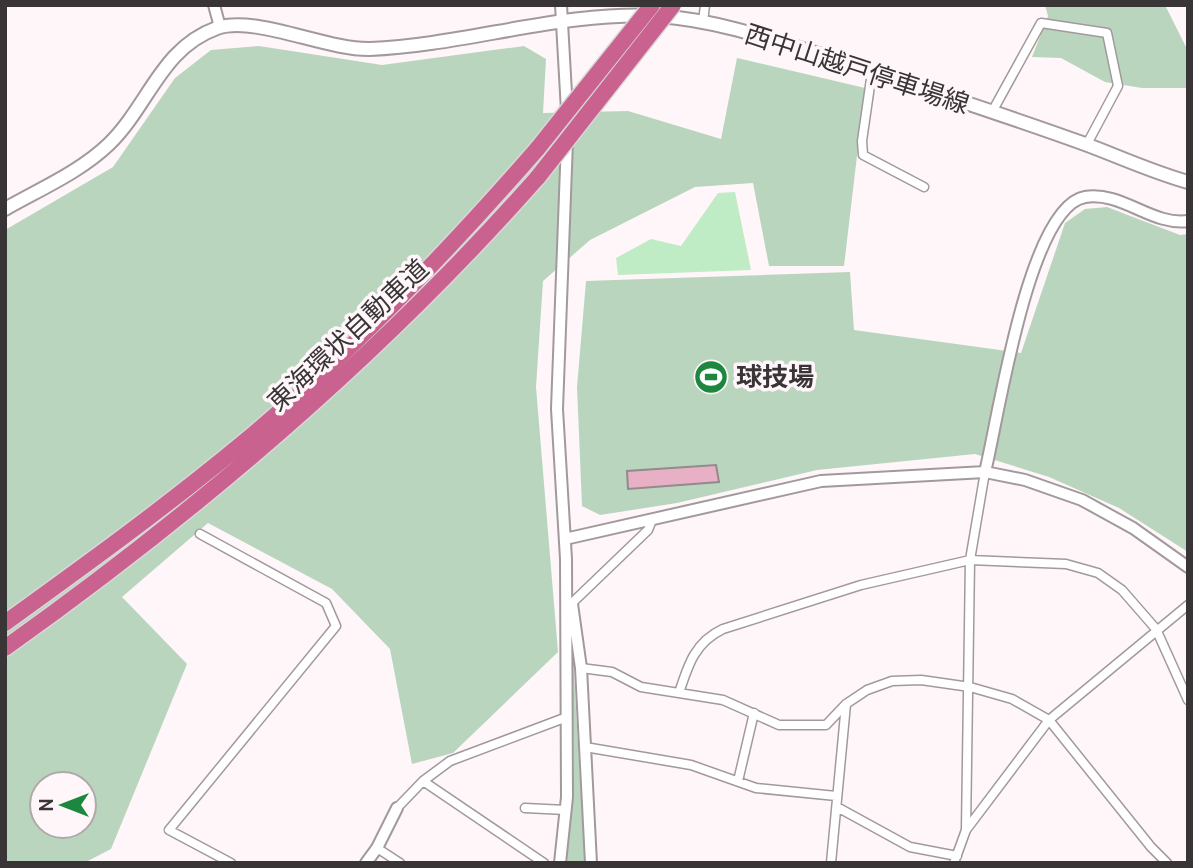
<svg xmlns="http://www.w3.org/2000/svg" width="1193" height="868" font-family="Cabin,'Noto Sans JP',sans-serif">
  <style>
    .green { fill: #bad5be; fill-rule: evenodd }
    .water { fill: #bfecc5 }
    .building { fill: #e8b0c4; stroke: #928a8c; stroke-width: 2 }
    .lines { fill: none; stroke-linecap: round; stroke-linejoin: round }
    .minor-casing { stroke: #a2999c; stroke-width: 11 }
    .tertiary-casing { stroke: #a2999c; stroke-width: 14 }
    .secondary-casing { stroke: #a2999c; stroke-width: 16 }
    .motorway-casing { stroke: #d7d7d7; stroke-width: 19 }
    .minor { stroke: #fff; stroke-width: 8 }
    .tertiary { stroke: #fff; stroke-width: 10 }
    .secondary { stroke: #fff; stroke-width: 12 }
    .motorway { stroke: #c9628e; stroke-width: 16 }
    .motorway-bridge-casing { stroke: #d7d7d7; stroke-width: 19; stroke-linecap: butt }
    .motorway-bridge { stroke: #c9628e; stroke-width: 16 }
    .labels { text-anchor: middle; stroke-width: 7; stroke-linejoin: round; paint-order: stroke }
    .street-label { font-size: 26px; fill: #393537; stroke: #fef6f9 }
    .poi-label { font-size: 26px; font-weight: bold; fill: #393537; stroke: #fef6f9; text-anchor: start }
  </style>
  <rect width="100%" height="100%" fill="#fef6f9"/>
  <path class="green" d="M1045,5H1165L1188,51V88H1142L1105,82L1061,58L1032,57L1048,16Z
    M259,46L382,65L524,46L546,59L543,113L628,111L721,139L737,58L865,88L844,266H769L753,183L695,187L590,240L543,281L536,387L558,652L453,753L412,764L390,649L332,589L208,523L122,597L187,664L111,849L84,863H5V230L113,167L175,78L211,50ZM42,784H84V826H42Z
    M1107,207L1180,235L1188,234V552L1119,508L1049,477L975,454L817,470L677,503L600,515L582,506L577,387L586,281L850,272L854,330L1021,353L1065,223L1085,209Z
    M571,624L585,863H566L574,765Z"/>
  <path class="water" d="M735,192L751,270L618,275L616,258L651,239L681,246L718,193Z"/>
  <path class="building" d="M716,465L719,482L628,489L627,471Z"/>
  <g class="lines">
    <g class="minor-casing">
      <path id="minor" d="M703,22L705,5
        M872,72L862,141L863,155L924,187
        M992,112L1041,23L1107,33L1118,86L1087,144
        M200,534L326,603L336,626L169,830L231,863
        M572,603L648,530L652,520
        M581,668L612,672L641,687L723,700L779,725H826L846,704L867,690L892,681L921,680L970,687L1012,699L1049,720L1151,847L1167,863
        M679,693C688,665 695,642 723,629L861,585L970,560L1066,564L1098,573L1122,590L1156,629L1188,700
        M585,747L691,765L756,788L836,796
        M423,781L544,863
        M738,781L754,713
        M837,807L910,847L957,856
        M397,808L423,781L450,761L567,717
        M525,808L566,810
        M966,830L1049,720L1188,605
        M377,848L400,863
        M831,863L846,704
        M954,863L966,830L970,560L985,472"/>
    </g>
    <g class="tertiary-casing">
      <path id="tertiary" d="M214,5L220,27
        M561,5L567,111
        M985,472C998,421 1028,207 1085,197C1122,191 1152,226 1188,221
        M565,539L821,481L985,472L1025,480L1082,500L1133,528L1188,567
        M572,604L581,668L591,863
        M366,863L377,848L397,808
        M560,863L567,797L566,559L557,409L567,141"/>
    </g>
    <g class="secondary-casing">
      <path id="secondary" d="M5,209C40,189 80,172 109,144C149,105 161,48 217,28C255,15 326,50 370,49C466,45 561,11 658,16C718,20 777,41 834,59C918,87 1002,114 1085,144C1120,157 1152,172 1188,182"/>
    </g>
    <g class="motorway-casing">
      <path id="motorway" d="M5,623C84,566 163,509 238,447C347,357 445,255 538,148
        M5,648C199,510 380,356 538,177"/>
    </g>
    <use href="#minor" class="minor"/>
    <use href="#tertiary" class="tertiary"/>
    <use href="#secondary" class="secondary"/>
    <use href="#motorway" class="motorway"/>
    <g class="motorway-bridge-casing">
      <path id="motorway-bridge" d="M538,148L652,5
        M538,177L673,5"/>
    </g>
    <use href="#motorway-bridge" class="motorway-bridge"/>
  </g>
  <defs>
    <g id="stadium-disc" transform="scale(1.75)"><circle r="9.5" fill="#1c873e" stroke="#fef6f9"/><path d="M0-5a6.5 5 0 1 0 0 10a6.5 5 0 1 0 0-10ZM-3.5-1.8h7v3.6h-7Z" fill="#fff"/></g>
  </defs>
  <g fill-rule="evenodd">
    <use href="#stadium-disc" x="711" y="377"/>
  </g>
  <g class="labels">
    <g class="street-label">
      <text transform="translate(857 69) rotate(18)" y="9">西中山越戸停車場線</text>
      <text transform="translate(348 335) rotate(-43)" y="9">東海環状自動車道</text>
    </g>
    <g class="poi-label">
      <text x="736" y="386">球技場</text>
    </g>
  </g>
  <rect width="1193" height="868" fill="none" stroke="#393537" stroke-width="14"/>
  <g transform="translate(63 805) rotate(270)"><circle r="33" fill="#fef6f9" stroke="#afa9ab" stroke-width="2"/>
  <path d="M0-5L12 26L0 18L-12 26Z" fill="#1c873e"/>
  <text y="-10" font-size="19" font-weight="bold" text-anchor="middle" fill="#393537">N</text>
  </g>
</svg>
